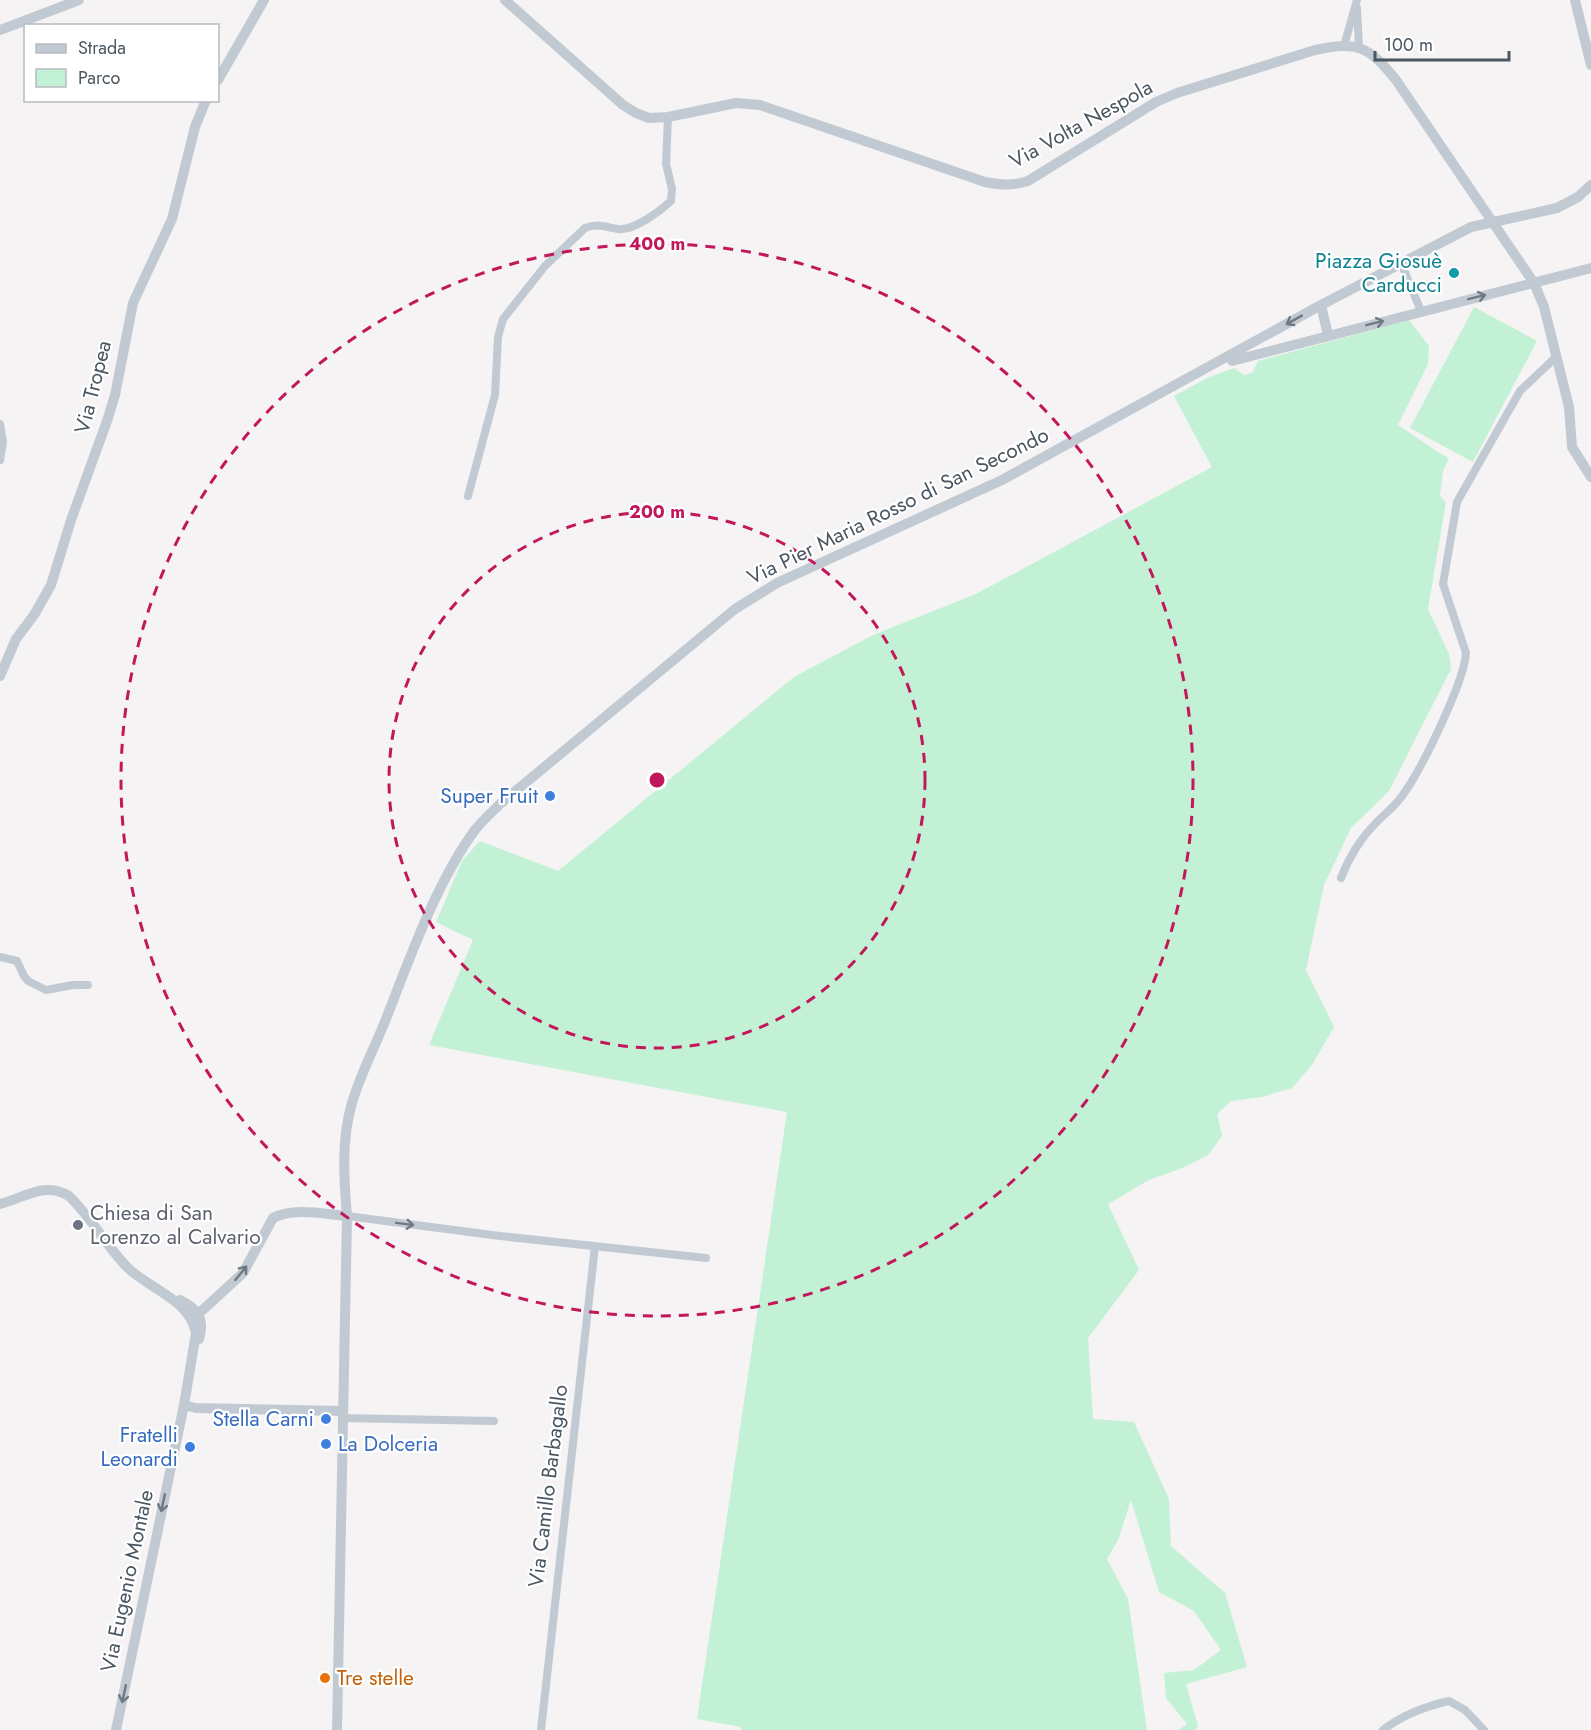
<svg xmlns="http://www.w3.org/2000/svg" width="1591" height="1730" font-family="Jost,sans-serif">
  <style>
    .green { fill: #c3f1d5 }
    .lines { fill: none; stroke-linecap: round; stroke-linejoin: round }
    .minor { stroke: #c1cad2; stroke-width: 8 }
    .tertiary { stroke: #c1cad2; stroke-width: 10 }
    .oneway { stroke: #6e7983 }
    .ring { fill: none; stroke: #c2185b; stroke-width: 3; stroke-dasharray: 10 8 }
    .culture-dot { fill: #0f9aa8; stroke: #fff; stroke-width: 2 }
    .shop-dot { fill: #3f7fe0; stroke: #fff; stroke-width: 2 }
    .worship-dot { fill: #6b7280; stroke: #fff; stroke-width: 2 }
    .food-dot { fill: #e8710a; stroke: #fff; stroke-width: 2 }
    .labels { text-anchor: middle; stroke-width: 4.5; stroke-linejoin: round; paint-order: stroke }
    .street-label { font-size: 21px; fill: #4a5661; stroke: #fff }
    .culture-label { font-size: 21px; fill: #0d838f; stroke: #fff; text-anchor: end }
    .shop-label { font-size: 21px; fill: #366cbe; stroke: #fff; text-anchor: end }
    .worship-label { font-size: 21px; fill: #5b616d; stroke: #fff; text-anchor: start }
    .food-label { font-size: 21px; fill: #c56008; stroke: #fff; text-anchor: start }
    .centre { fill: #c2185b; stroke: #fff; stroke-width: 3 }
    .ring-label { font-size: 18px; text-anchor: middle; font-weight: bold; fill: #c2185b; stroke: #fff; stroke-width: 4.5; stroke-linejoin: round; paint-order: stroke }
  </style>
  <rect width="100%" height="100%" fill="#f5f3f3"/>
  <path class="green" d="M1474,307L1537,341L1473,462L1410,428Z
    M1409,320L1429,346L1428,364L1398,425L1438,452L1449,458L1443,471L1440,496L1446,502L1428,609L1449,654L1451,669L1389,791L1351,828L1324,885L1306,970L1334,1027L1312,1065L1292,1088L1262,1097L1231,1101L1217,1114L1222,1136L1208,1155L1182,1168L1149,1180L1108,1204L1139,1270L1088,1338L1093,1419L1134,1422L1169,1499L1171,1546L1225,1593L1247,1667L1186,1684L1198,1726L1195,1730H1178L1187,1724L1166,1698L1164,1673L1194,1670L1221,1650L1194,1611L1159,1592L1131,1500L1118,1540L1107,1559L1128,1599L1147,1730H741V1727L697,1719L787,1112L429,1045L473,940L436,922L462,861L480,841L558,871L794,677L873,635L976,594L1212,467L1174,396L1209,377L1234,368L1244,375L1253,372L1258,361Z"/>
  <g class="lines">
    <path class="minor" d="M1357,8L1359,47
      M1344,46L1357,0
      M1401,263L1421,311
      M0,424L3,442L0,460
      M468,496L495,395L498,337L503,319L545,266L585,228C598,223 605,227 618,229C634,231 660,211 671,201L672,189L666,164L668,117
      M1341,878C1348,859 1361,838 1375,824C1382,816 1391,810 1398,801C1418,778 1464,683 1466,653L1443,584L1457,502L1520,391L1556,357
      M0,957L17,961L24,976L28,981L46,990L73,985H88
      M347,1216L500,1236L706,1258
      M342,1418L494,1421
      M541,1730L595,1246
      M1383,1730C1401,1716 1427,1706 1449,1701L1465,1710L1484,1730"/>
    <path class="tertiary" d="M505,0L623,105L636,113L649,118L668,117L736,103L760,105L985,182C1001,185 1012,186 1028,181L1156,102L1177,93L1315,50C1359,41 1368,46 1396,80L1534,283L1544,307L1569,407L1572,447L1591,477
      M1575,0L1591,65
      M0,30L79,0
      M218,80L264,0
      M1321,305L1328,335
      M1232,361L1591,268
      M0,676L16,639L34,615L51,585L71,520L107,421L115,395L133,303L172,219L195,127L206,100
      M0,1204C24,1198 45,1181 69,1196C91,1217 106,1246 128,1268C151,1290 189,1299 196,1333L184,1405L116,1730
      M180,1300C198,1309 205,1319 199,1339
      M192,1317H195L243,1273L273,1218C294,1207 324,1214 347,1216
      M184,1405L196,1408L343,1411
      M337,1730L347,1216C344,1179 341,1140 352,1103C360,1075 375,1047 386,1019C409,960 437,881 475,830C482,821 492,812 500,804L735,609L777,583L1002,480L1321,305L1471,227L1557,208L1578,197L1591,185"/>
  </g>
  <defs><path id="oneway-shaft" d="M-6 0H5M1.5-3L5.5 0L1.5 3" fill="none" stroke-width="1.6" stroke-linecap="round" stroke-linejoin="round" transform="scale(1.5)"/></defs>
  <g class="oneway">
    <use href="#oneway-shaft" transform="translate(1477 297) rotate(-14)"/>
    <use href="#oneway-shaft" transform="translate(1294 320) rotate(151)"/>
    <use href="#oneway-shaft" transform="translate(1375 323) rotate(-14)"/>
    <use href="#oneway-shaft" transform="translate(405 1224) rotate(7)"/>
    <use href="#oneway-shaft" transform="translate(241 1273) rotate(-51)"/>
    <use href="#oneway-shaft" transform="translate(163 1503) rotate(102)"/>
    <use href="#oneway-shaft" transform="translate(124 1694) rotate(102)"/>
  </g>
  <g class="ring">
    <circle cx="657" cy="780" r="268"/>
    <circle cx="657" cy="780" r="536"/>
  </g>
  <circle class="culture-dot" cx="1454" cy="273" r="6"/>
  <g class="shop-dot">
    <circle cx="550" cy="796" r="6"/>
    <circle cx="326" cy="1419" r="6"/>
    <circle cx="326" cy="1444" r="6"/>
    <circle cx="190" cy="1447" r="6"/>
  </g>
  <circle class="worship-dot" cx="78" cy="1225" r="6"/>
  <circle class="food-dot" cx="325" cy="1678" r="6"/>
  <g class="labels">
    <g class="street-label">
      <text transform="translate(1081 124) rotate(-29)" y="7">Via Volta Nespola</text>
      <text transform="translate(93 387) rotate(-76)" y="7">Via Tropea</text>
      <text transform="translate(898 506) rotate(-26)" y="7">Via Pier Maria Rosso di San Secondo</text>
      <text transform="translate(548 1486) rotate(-83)" y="7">Via Camillo Barbagallo</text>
      <text transform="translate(127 1581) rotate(-78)" y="7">Via Eugenio Montale</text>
    </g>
    <g class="culture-label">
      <text x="1442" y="268">Piazza Giosuè<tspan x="1442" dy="24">Carducci</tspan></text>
    </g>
    <g class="shop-label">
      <text x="538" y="803">Super Fruit</text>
      <text x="314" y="1426">Stella Carni</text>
      <text x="178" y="1442">Fratelli<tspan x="178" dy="24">Leonardi</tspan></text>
      <text x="338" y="1451" text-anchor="start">La Dolceria</text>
    </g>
    <g class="worship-label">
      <text x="90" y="1220">Chiesa di San<tspan x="90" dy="24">Lorenzo al Calvario</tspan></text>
    </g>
    <g class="food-label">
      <text x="337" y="1685">Tre stelle</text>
    </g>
  </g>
  <circle cx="657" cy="780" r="9" class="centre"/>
  <g class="ring-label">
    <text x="657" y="250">400 m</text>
    <text x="657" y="518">200 m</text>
  </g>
  <rect x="24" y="24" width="195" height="78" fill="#ffffff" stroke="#b7bbc0" stroke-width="1.5"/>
  <rect x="36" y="44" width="30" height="9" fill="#c1cad2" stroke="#b7bbc0" stroke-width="1.5"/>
  <text x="78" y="54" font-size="18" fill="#4a5661">Strada</text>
  <rect x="36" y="69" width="30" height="18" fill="#c3f1d5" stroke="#b7bbc0" stroke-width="1.5"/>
  <text x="78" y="84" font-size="18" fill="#4a5661">Parco</text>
  <path d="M1375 51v9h134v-9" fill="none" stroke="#4a5661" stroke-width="3"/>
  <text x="1384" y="51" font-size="18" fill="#4a5661" stroke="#ffffff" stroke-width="4.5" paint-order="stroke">100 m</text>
</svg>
